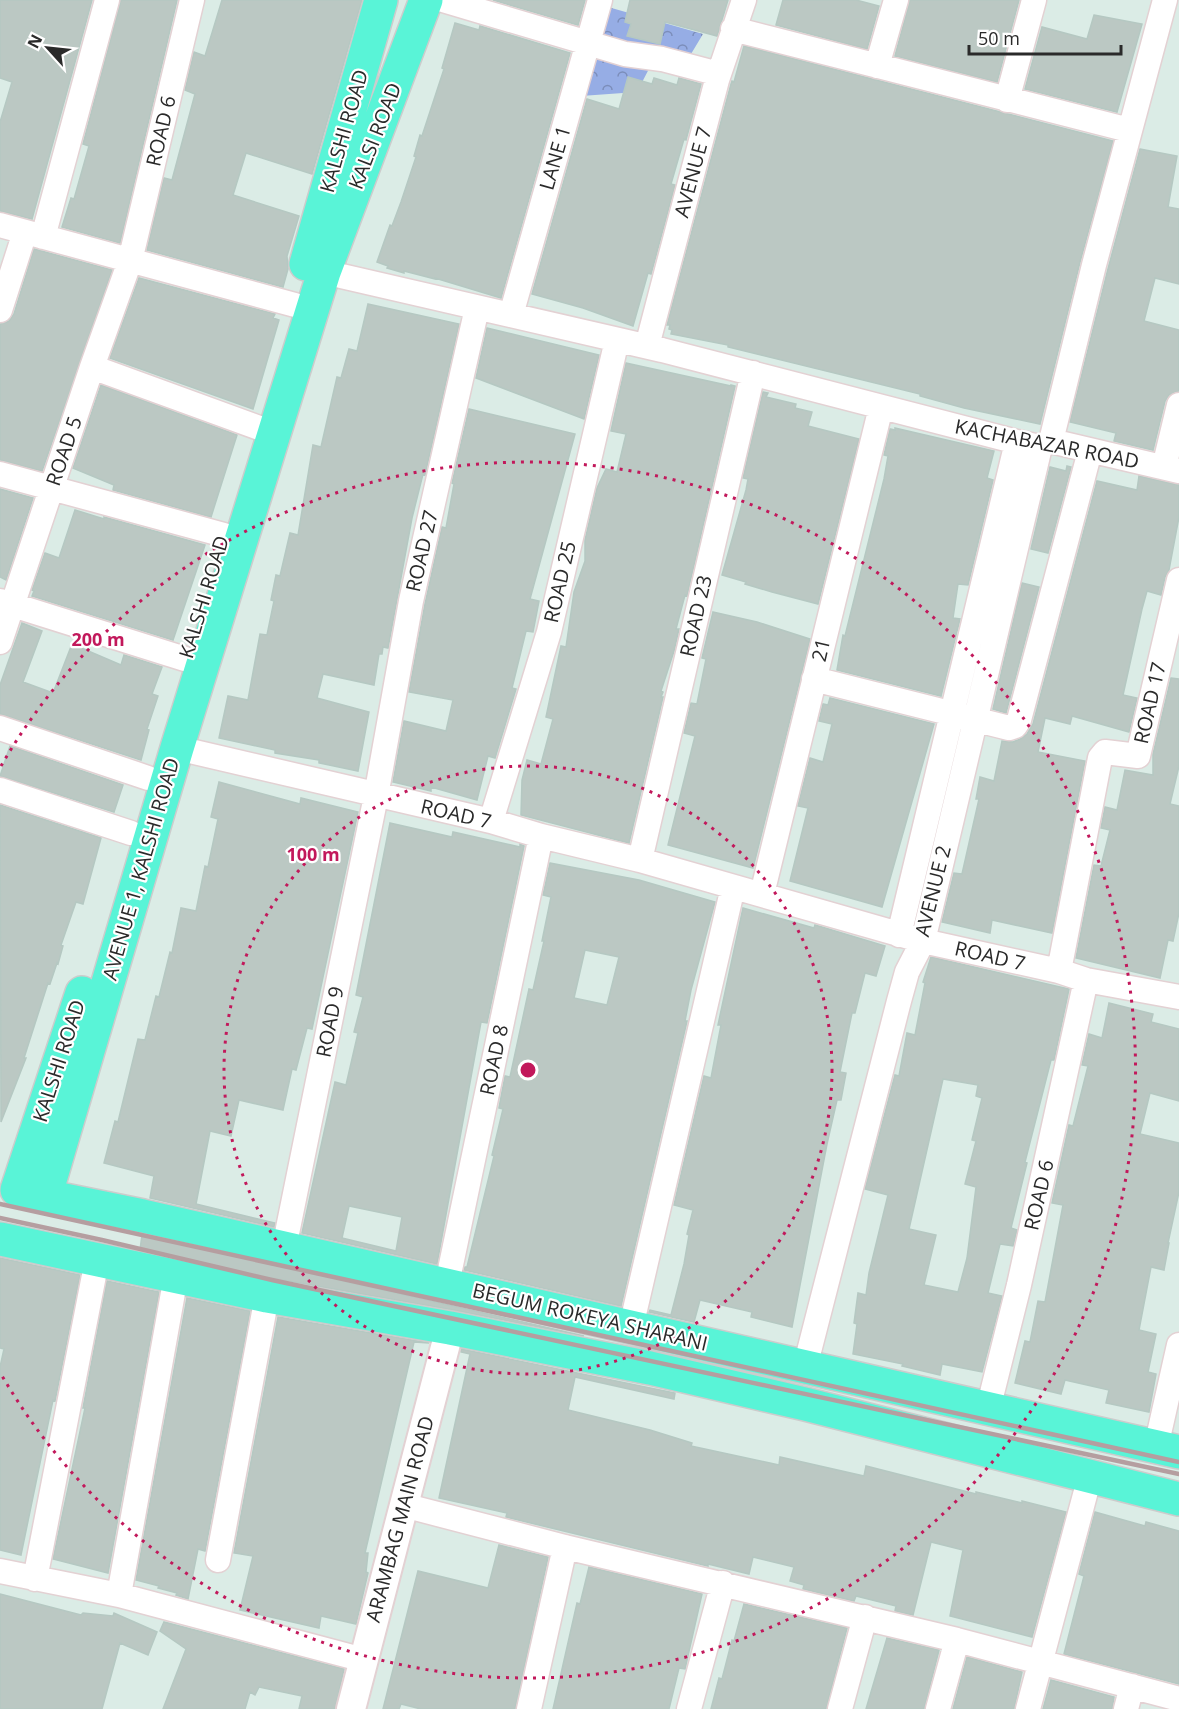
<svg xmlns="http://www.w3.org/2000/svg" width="1179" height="1709" font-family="'Open Sans',sans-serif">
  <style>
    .forest { fill: url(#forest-crowns) }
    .building { fill: #bbc8c3; stroke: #b5c8c2; stroke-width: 1.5; fill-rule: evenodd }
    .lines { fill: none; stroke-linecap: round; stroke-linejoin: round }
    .minor-casing { stroke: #e3d1d3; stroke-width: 27 }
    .tertiary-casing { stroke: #e3d1d3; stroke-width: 32 }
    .primary-casing { stroke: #ccc; stroke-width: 36 }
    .minor { stroke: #fff; stroke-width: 24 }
    .tertiary { stroke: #fff; stroke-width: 28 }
    .primary { stroke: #59f4d7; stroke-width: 33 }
    .rail { stroke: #b59ea0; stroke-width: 4.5 }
    .ring { fill: none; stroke: #c2185b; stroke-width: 3; stroke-dasharray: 3 6 }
    .labels { text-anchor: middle; stroke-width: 4.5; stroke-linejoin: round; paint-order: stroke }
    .street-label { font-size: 20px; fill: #2a2a2a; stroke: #fff }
    .centre { fill: #c2185b; stroke: #fff; stroke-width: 3 }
    .ring-label { font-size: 18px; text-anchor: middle; font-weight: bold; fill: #c2185b; stroke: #fff; stroke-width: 4.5; stroke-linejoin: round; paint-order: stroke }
  </style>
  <defs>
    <pattern id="forest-crowns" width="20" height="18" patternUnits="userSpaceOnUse" patternTransform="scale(1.5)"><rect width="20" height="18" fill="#96ade5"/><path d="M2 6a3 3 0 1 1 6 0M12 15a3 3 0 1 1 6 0" fill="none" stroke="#7b8dba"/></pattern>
  </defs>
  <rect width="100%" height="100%" fill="#dbece6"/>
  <path class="forest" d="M608,7L703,34L685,64L652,63L637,92L581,96Z"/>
  <path class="building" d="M0,0H92L32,219L0,211V122L12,82L0,78Z
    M121,0H177L120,243L62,227L71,198L74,199L89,146L83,144Z
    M222,0H362L312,174L246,153L233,195L299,216L287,256L288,269L283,287L147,250L164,178L172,180L195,94L185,90L194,52L205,56Z
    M493,0H585L578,25Z
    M630,0H728L717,36L665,22L660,44L627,36L631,24L625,22Z
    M783,0H856L879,6L867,49L776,25Z
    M910,0H1019L997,82L895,56Z
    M1094,15L1142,24L1117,112L1025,89L1042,27L1087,39Z
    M455,23L479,30L480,26L570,53L501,298L435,278V279L404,271V273L387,268L388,266L377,262L390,225L392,226L401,202L416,157L414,156L420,135L422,136L444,69L442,68Z
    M744,46L1113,141L1080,262L1040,424L964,408L920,396V394L728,347V345L671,334L672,330L669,329L670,325H667L731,84L732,81L734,82Z
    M628,77L652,84L654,78L677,85L679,78L701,84L686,140L684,139L671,184L675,185L651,274L648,273L633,326L583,308L532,294L587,99L619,109Z
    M1140,149L1177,156L1168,207L1179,209V284L1155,278L1144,321L1179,330V391L1169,395L1165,401L1153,450L1114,441L1116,433L1070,422L1108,269Z
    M34,249L112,270L42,471L0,460V324L9,321L14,314Z
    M139,278L275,314L273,318L279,320L253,409L110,358Z
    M368,304L459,324L425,475L423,474L412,518L388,648L383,647L382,654H379L374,685L323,674L317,698L369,712L358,771L319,763V760L275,753V750L219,738L228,696L248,700L260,634L267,635L274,601L271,600L276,575L280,576L290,533L298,535L313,445L321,447L337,377L341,378L349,349L357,351Z
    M487,328L599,355L584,419L476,378Z
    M626,363L731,386V385L735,386L687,596L685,595L676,629H679L674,651L661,691L663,692L661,697H663L629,843L521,815L522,780L527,760L541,764L553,719L546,717L561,646L566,647L574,592L585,561V540L597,488L606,469L617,472L626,434L611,431Z
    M101,385L237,435L211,517L113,490L114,485L73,468Z
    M763,392L768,393L766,397L796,404L795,408L812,412L808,426L859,439L818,604L772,592L745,584L746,582L722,575L746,490L748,479L743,478Z
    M469,409L575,434L530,599L539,601L533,632L526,631L512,688L516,689L495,758L488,756L477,800L431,787V791L393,782L404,721L446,731L453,700L409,692L425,604L442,527L446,528L454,484L452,483Z
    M895,428L994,451L987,478L993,480L968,585L958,584L953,618L960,619L941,696L837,670L843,635L845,636L884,479L888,456L884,455L890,429L895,430Z
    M1067,466L1071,467L1048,553L1031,549L1050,467L1066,471Z
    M1139,476L1179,485V517L1169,570L1165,577L1161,595L1147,591L1142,609L1123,695L1137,698L1129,732L1072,716L1070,724L1045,718L1038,752L1085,761L1052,933L992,920L990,933L942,922L954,873L962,874L979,799H976L980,777L994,781L1002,741L1013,742L1020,739L1027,734L1033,724L1097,481L1137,490Z
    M0,489L33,498L6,580L0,577Z
    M75,510L104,519V517L205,545L173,640L32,596L34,591L32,590L45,553L59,558Z
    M1022,583L1039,587L1006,713L993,709Z
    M713,612L757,622L810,639L753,868L668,845L695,736L684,733L691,703L697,704L706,659L702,658Z
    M22,623L42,631L23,682L53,693L72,644L121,665L124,655L162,667L152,694L158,696L147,729L149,730L141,760L0,714V685Z
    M1171,678L1179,679V766L1170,804L1179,806V913L1173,941L1168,940L1160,978L1076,958L1094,865L1101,866L1110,830L1101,828L1105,807L1117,810L1125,770L1153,775V754Z
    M830,698L934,724L882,907L790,881L808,808L798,806L810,758L823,762L832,724L819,721L823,704L828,705Z
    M10,746L123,785L114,812L0,776Z
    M219,782L300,804L301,798L358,812L312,1029L307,1028L296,1070L292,1069L283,1110L239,1100L231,1136L210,1131L196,1204L275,1223L274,1227L150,1198L154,1176L104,1163L115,1121L118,1122L138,1039L145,1040L156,996L159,997L170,952L172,953L181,908L196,911L205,866L208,867L218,819L211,817Z
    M0,805L101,838L83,904L76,902L61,945L63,946L58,964L57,963L50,984L48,983L24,1058H26L1,1122Z
    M390,823L452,837L453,832L520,847V844L524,846L487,1023L481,1022L437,1264L302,1233L335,1082L346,1085L358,1033L354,1032L363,997L356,995ZM349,1206L402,1217L396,1251L342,1238Z
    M550,863L639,880L715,902L691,990L685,1021H687L621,1306L464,1270L465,1267H467L494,1156L492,1155L503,1109L499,1108L505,1076L510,1077L529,989L533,990L544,941H542L551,897L543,895ZM585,950L619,957L607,1005L574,998Z
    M743,908L814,928L815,925L885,946L876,976L865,973L855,1013H852L840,1072L846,1073L841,1100H837L827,1144L792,1327L751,1317L752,1312L700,1300L694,1322L649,1312L650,1310L671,1315L684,1264L689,1235L687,1234L693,1210L674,1205L704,1076L711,1078L721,1025H718Z
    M931,957L1069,989L1054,1060H1051L1025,1162L1027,1163L1011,1228L1017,1230L1013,1246L1000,1244L988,1293L1002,1296L982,1372L942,1364L940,1375L902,1366L903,1364L853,1354L857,1324L854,1323L858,1293L866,1295L869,1273L888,1195L865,1189L895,1075L899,1076L907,1033L915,1035L925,983L923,982ZM943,1079L978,1085L976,1096L982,1098L972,1140L976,1141L965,1184L976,1187L967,1258L958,1292L924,1285L936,1235L909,1229Z
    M1109,1003L1153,1014L1151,1022L1179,1029V1101L1150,1093L1140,1134L1179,1143V1192L1168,1243H1169L1164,1270L1151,1267L1139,1330L1156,1334L1148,1372L1156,1374L1149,1412L1106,1403L1109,1390L1065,1380L1061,1394L1015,1383L1025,1341L1030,1342L1038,1301L1045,1302L1063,1205L1052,1203L1069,1125L1073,1126L1088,1066L1082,1065L1089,1034L1102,1038Z
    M142,1235L584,1336L453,1310L271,1278L140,1250Z
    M0,1258L80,1275L55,1401L53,1400L21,1555L0,1550V1367L4,1349L0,1348Z
    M107,1281L159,1292L108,1573L53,1559L85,1408H83Z
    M187,1298L250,1311L205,1551L198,1549L188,1599L176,1595L177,1593L158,1588L159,1586L136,1580Z
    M278,1317L429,1343L414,1342L365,1553H368L366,1572L368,1573L356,1624L321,1616L319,1628L240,1610L253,1556L234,1553Z
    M461,1349L675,1393L674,1399L575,1377L568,1410L650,1430L692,1443L691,1446L779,1465L780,1457L864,1476L866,1466L976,1494V1492L1022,1503V1501L1066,1512L1032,1637L950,1616L963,1550L931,1542L913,1615L895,1611L896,1606L856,1596L854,1601L803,1589L804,1585L790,1581L794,1567L753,1557L749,1574L708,1564V1566L506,1517L507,1513L439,1498L470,1354L461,1352Z
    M1095,1512L1145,1526L1146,1522L1179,1531V1684L1064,1654L1084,1576L1079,1574Z
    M499,1545L548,1557L515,1709H421L401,1704L399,1709H383L418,1571L488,1588Z
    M589,1567L702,1594L685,1669L679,1668L669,1709H553L577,1603L580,1604Z
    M0,1594L81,1615L83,1613L113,1616L114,1613L157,1632L148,1655L120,1643L102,1709H0Z
    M744,1604L847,1628L826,1709H711L719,1678L722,1679L732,1640L734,1641Z
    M164,1622L344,1669L335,1709H299L302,1696L259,1687L255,1695L250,1692L245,1709H163L186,1649L160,1631Z
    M887,1638L939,1650L924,1709H866Z
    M967,1657L1022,1672L1014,1709H953Z
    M1051,1680L1114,1697L1112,1709H1043Z"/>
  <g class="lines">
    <g class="minor-casing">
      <path id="minor" d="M443,0L625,54L662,59L719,74
        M733,29L1129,130
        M877,66L896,0
        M1007,100L1034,0
        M0,225L295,305
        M43,237L107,0
        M324,272L662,350L1017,442L1040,447L1051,441L1179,471
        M0,310L25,232
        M511,315L600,0
        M647,346L717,80L744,0
        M92,367L273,433
        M1051,441L1094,265L1165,0
        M1164,467L1179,405
        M0,474L224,535
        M0,601L185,659
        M0,642L92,367L130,261L192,0
        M814,679L1009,728L1015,726L1019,720L1090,451
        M0,728L148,778
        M177,748L491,821L541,836L640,860L923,941L1059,971L1086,980L1179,997
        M0,790L131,833
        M491,821L549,632L617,340
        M640,860L753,373
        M762,894L881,407
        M899,935L1017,442
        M1059,971L1100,758L1105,752L1138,756L1179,580
        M284,1248L376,796L411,601L477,308
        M447,1284L541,836
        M631,1327L733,887
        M805,1367L899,1001L907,972L923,941L1040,447
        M988,1409L1019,1285L1086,980
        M1156,1447L1179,1345
        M403,1505L565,1547L957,1640L1179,1699
        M218,1560L267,1296
        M0,1571L119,1595L364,1660
        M35,1579L97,1260
        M119,1595L176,1276
        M529,1709L565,1547
        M689,1709L723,1583
        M840,1709L865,1617
        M938,1709L957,1640
        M1028,1709L1090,1476
        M1126,1709L1132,1686"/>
    </g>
    <g class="tertiary-casing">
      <path id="tertiary" d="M351,1709L450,1328"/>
    </g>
    <g class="primary-casing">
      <path id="primary" d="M306,264L381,0
        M17,1190L82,993
        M25,1192L143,1216L1179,1452
        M45,1197L177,748L324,272L426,0
        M0,1239L267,1296L450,1328L650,1368L805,1404L1179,1499"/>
    </g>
    <use href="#minor" class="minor"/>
    <use href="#tertiary" class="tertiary"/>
    <use href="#primary" class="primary"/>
    <path class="rail" d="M0,1204L1179,1462
      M0,1218L102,1240L272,1280L1179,1474"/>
  </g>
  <g class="ring">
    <circle cx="528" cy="1070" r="304"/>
    <path d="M1 766A608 608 0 1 1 1 1374"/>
  </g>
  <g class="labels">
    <g class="street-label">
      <text transform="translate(161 131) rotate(-77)" y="7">ROAD 6</text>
      <text transform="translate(344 131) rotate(-74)" y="7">KALSHI ROAD</text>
      <text transform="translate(375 136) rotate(-69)" y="7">KALSI ROAD</text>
      <text transform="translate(555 158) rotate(-74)" y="7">LANE 1</text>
      <text transform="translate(693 172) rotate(-75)" y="7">AVENUE 7</text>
      <text transform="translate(1047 444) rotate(11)" y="7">KACHABAZAR ROAD</text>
      <text transform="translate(64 451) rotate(-71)" y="7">ROAD 5</text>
      <text transform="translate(422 551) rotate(-77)" y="7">ROAD 27</text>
      <text transform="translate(560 582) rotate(-77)" y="7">ROAD 25</text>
      <text transform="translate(204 597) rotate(-73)" y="7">KALSHI ROAD</text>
      <text transform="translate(696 616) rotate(-77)" y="7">ROAD 23</text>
      <text transform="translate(821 650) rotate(-77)" y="7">21</text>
      <text transform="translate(1150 703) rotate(-77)" y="7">ROAD 17</text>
      <text transform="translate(456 814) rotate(13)" y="7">ROAD 7</text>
      <text transform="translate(141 869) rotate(-74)" y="7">AVENUE 1, KALSHI ROAD</text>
      <text transform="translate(933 891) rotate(-76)" y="7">AVENUE 2</text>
      <text transform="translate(990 956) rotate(13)" y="7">ROAD 7</text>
      <text transform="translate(330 1022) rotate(-79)" y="7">ROAD 9</text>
      <text transform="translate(494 1060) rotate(-78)" y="7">ROAD 8</text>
      <text transform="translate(59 1061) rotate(-72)" y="7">KALSHI ROAD</text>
      <text transform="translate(1039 1195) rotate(-77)" y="7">ROAD 6</text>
      <text transform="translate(590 1317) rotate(13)" y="7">BEGUM ROKEYA SHARANI</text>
      <text transform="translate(400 1519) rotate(-75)" y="7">ARAMBAG MAIN ROAD</text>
    </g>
  </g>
  <circle cx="528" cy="1070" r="9" class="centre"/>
  <g class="ring-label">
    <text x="98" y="646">200 m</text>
    <text x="313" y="861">100 m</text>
  </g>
  <g transform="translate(48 48) rotate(297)" stroke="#ffffff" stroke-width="4.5" paint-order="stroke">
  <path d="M0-4.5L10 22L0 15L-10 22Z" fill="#2a2a2a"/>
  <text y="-9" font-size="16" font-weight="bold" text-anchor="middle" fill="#2a2a2a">N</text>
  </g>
  <path d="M969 45v9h152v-9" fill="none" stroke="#2a2a2a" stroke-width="3"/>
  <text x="978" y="45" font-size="18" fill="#2a2a2a" stroke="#ffffff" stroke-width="4.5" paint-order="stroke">50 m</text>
</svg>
